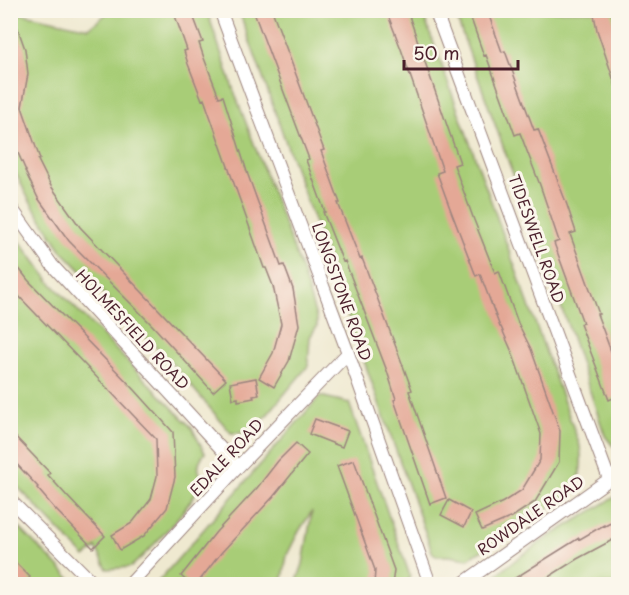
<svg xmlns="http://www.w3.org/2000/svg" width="629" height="595" font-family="'Playpen Sans',sans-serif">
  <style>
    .green { fill: #a8cd77; stroke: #797651; stroke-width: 1.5 }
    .building { fill: #e4a896 }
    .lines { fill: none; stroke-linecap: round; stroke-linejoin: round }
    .minor-casing { stroke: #9c847e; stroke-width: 14 }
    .minor { stroke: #fff; stroke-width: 12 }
    .labels { text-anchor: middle; stroke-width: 6; stroke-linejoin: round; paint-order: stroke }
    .street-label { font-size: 15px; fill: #4a1f2b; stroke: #fbf7ec }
  </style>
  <rect width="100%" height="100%" fill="#fbf7ec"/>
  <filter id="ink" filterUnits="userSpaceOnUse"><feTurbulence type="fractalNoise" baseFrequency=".0167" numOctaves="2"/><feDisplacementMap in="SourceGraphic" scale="12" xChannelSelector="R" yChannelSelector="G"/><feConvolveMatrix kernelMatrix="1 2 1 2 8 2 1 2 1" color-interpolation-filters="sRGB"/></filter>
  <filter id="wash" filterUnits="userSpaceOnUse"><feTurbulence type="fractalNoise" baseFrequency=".008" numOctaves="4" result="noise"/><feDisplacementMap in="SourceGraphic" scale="24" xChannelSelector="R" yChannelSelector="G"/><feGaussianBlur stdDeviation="1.35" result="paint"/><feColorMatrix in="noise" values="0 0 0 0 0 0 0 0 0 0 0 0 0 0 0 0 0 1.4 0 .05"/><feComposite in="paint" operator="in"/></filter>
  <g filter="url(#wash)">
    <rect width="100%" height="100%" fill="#efe9d0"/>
    <path class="green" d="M10,11L89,28L110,11H207L234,91L302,271L317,320V326L310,337L308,366L252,433H231L176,368L62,251L29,200L11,163Z
      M239,11H422L580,446C582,459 582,475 575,487C570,495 558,501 550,507C523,525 496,542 468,559L449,556H436L433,554Z
      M454,11H618V447L613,446L605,436L568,326Z
      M10,228L51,283L192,428L205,453C197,462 197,469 202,479C197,501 149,551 131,567L107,569L96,548L85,557L11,480Z
      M320,396L349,403L410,576L407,584H296L303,564L312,511L299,531L287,555L282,584H156Z
      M618,495V584H485L514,561L547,538Z
      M10,517C30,541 55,561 75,584H11Z"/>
    <g id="blocks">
      <path class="building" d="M173,10H191L203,42L199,43L204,58L219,97L223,96L248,175L281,266L284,265L293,289L299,325L289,361L274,387L259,378L273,353L281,324L273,286L266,268H264L204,99L202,100L188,64L184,51L187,50Z
        M253,10H272L324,150L321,151L340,203H338L360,259L362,258L402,363L412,390L409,391L446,498L430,504L394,400L396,399L387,371L345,261L343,262L323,212H325L306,160L309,159Z
        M386,10H407L460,163L454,165L474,220L495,273L499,271L518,323L531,349L560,431L559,462L535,502L512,517L482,530L475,515L503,502L522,490L540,460L541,434L512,352L501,327H500L480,274L476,276L451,211L437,173L443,171L401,49Z
        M468,10H487L502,52L505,51L534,130L538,129L567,205L576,232L570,234L599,314H597L618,370V396L609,400L580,324L583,323L554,243L559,241L540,185L520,133L515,135L486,55L484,56Z
        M593,10H611L617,36H618V86L616,87L597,30Z
        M12,12L25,49L28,74L22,107L40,159L38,160L51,186L80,227L226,380L213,392L153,326L69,241L38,198L25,171H26L10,135V13Z
        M10,257L28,280L135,390L173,432L175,477L167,508L144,536L120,550L112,535L132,523L151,499L157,476L156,439L13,290L10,286Z
        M256,378L259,395L253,396L254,398L238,401V398L233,399L230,383Z
        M315,419L348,431L342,447L309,434Z
        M10,431L50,473L48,475L66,495L105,536L93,548L55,509L37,488L38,487L10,457Z
        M296,443L308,454L273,497L221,553L196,585H191L181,576L216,532L257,488L278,461Z
        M354,460L394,570L392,585H374L375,570L337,466Z
        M449,500L471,512L464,527L441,515Z
        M618,519V537L577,559L536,585H504L579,538L580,539L604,525L605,526Z
        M10,557L30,577L29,578L34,585H10Z"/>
    </g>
  </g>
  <g filter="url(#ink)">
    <use href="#blocks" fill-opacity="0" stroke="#9c847e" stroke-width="1.5"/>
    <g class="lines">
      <g class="minor-casing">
        <path id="minor" d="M220,10L348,353L430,584
          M435,10L609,479
          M10,206L52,265L238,467
          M10,500L94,584
          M130,584L238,467L348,353
          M462,584L618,473"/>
      </g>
      <use href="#minor" class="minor"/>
    </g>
  </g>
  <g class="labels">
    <g class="street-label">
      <text transform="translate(536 239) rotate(70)" y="5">TIDESWELL ROAD</text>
      <text transform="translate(341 292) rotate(70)" y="5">LONGSTONE ROAD</text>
      <text transform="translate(132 330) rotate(47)" y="5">HOLMESFIELD ROAD</text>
      <text transform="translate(227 458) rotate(-47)" y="5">EDALE ROAD</text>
      <text transform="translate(531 516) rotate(-35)" y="5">ROWDALE ROAD</text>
    </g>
  </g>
  <rect width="629" height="595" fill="none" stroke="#fbf7ec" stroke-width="36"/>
  <path d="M404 60v9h114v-9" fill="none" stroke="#4a1f2b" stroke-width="3"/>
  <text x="413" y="60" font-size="18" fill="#4a1f2b" stroke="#fbf7ec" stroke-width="4.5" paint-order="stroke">50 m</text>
</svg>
